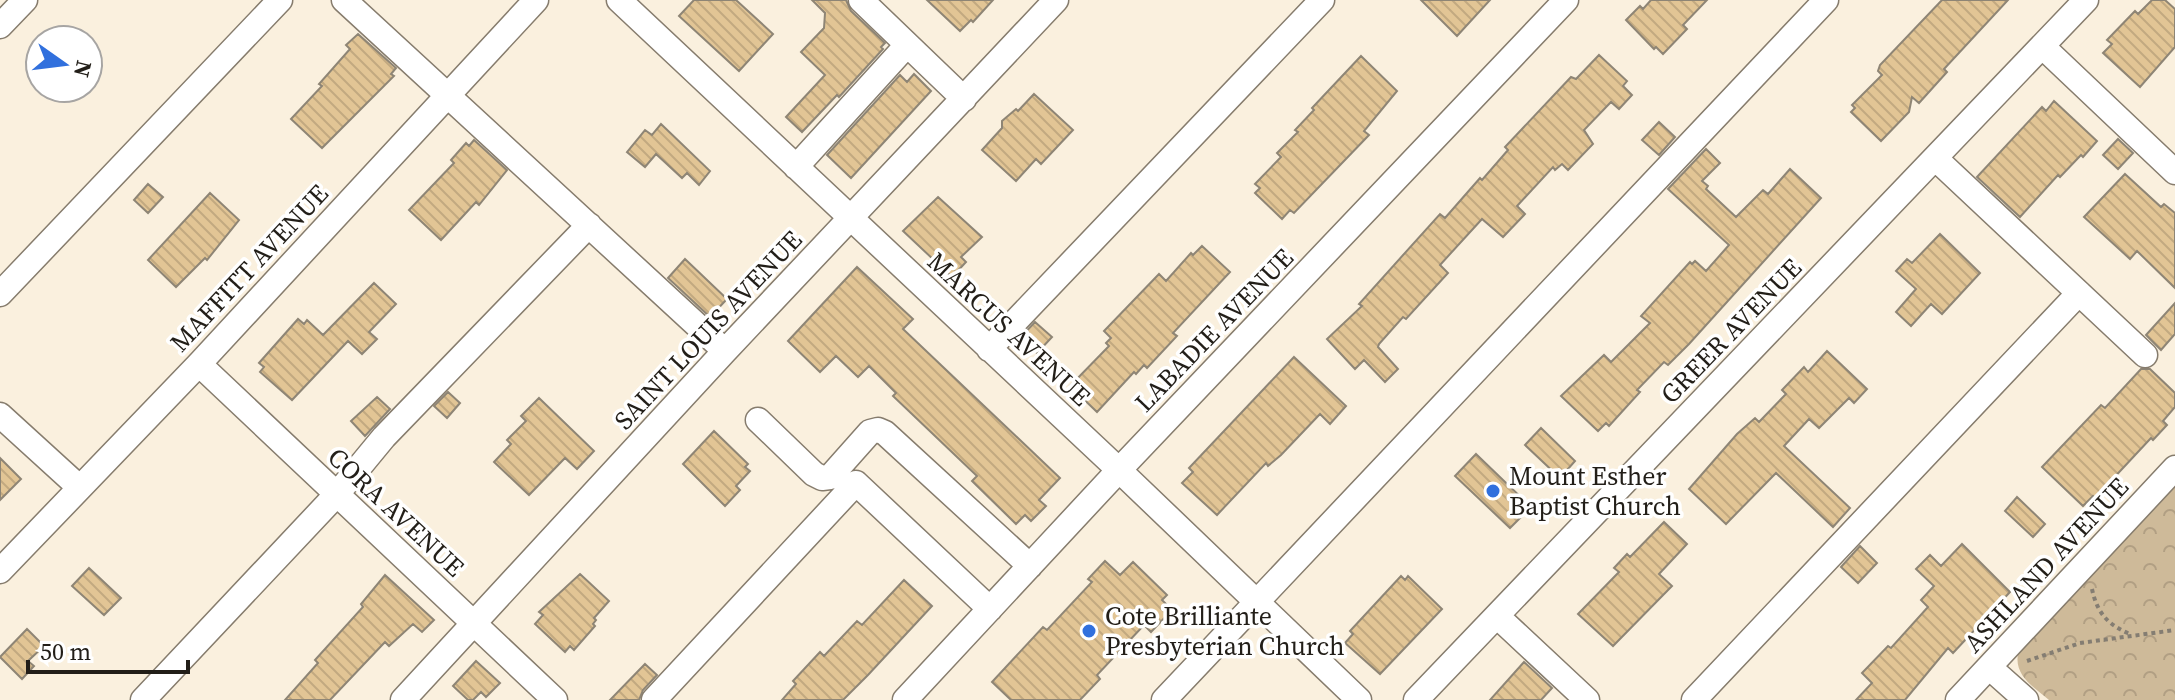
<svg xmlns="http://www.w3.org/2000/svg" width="2175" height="700" font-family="'Source Serif 4',serif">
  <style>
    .park { fill: url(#park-crowns) }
    .building { fill: url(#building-back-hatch); stroke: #8e8575; stroke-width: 2 }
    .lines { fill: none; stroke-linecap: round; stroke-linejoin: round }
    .minor-casing { stroke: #867c6d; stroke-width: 27 }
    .path { stroke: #847d72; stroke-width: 4; stroke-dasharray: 4 4; stroke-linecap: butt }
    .minor { stroke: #fff; stroke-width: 24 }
    .poi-dot { fill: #3170dd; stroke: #fff; stroke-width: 3 }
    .labels { text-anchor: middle; stroke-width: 7; stroke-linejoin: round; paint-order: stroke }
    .street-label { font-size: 26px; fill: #221e18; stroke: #fff }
    .poi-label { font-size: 26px; fill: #221e18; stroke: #fff; text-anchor: start }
  </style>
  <defs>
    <pattern id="park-crowns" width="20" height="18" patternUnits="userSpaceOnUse" patternTransform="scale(2)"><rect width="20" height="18" fill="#ceba99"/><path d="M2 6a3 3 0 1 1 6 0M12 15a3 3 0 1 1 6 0" fill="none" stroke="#b19f83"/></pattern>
    <pattern id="building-back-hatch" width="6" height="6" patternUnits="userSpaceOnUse" patternTransform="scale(2)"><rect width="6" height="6" fill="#e2c595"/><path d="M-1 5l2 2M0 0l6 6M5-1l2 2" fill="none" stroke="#c2a980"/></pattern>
  </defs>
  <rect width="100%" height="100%" fill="#faf0de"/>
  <path class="park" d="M2175,487V700H2049C2034,687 2014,676 2018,654Z"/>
  <path class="building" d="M694,0H736L773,34L739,71L679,16Z
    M812,0H846L851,11L885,43L881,47L883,49L839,97L837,95L802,132L786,117L825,75L801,52L824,28L825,13Z
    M927,0H993L973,22L971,20L960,31Z
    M1421,0H1490L1457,36Z
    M1651,0H1707L1683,25L1687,29L1663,54L1656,47L1654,49L1626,20L1640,6L1643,9Z
    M1942,0H2008L1944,69L1947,72L1919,103L1912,97L1909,112L1881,141L1851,112L1855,108L1852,105L1882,75L1878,71L1880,65Z
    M2152,0H2165L2175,9V47L2140,87L2103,53L2112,44L2107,40L2135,11L2138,14Z
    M358,34L396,68L391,74L394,76L322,148L291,119L322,86L319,84L350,49L346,45Z
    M1599,55L1627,81L1623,86L1632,95L1619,109L1611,102L1584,130L1593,144L1568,170L1562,164L1555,170L1553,167L1517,206L1525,214L1503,237L1482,219L1440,265L1448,273L1406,319L1403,317L1379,344L1378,347L1398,369L1385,382L1364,360L1355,369L1327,339L1362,306L1359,304L1440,214L1445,218L1480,178L1482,180L1508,150L1505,147L1571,77L1576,79Z
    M1361,56L1397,91L1364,131L1369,135L1294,213L1290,210L1282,219L1255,193L1260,188L1255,184L1281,157L1277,153L1298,132L1295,130L1314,110L1312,108Z
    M914,74L931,91L851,178L827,155L900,75L907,82Z
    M1034,94L1073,130L1041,164L1036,159L1016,181L982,150L1002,128V121L1016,109L1018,111Z
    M2054,101L2097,141L2083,157L2081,155L2060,177L2058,175L2020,217L1977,177L2042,107L2046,111Z
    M1659,122L1675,137L1659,155L1642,140Z
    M661,124L710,171L699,185L687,173L682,178L656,154L645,167L627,152L645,130L652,135Z
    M2118,139L2133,153L2118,169L2103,155Z
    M474,140L507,170L479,205L476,202L441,240L409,210L454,163L451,160L466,143L469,146Z
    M1706,149L1720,163L1702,181L1708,186L1706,189L1736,217L1763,190L1768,194L1790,169L1821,198L1689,344L1668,365L1664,362L1637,390L1640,392L1609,426L1606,423L1598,431L1561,396L1604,355L1611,362L1650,323L1641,316L1690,262L1692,264L1695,261L1706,271L1729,245L1668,189Z
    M2125,174L2161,207L2164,204L2175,213V288L2137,251L2130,259L2084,217Z
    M148,184L163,197L148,213L134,200Z
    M210,193L239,220L207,260L205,258L176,287L148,260Z
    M938,197L982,237L961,257L966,262L952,277L903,231Z
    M1940,234L1980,273L1942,314L1931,304L1911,326L1896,312L1916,289L1896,271L1907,259L1912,263Z
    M1202,246L1230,272L1173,333L1177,336L1147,368L1144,365L1136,374L1134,372L1097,412L1070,386L1109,346L1106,343L1111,338L1104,331L1159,274L1166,281L1191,253L1193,255Z
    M685,259L727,299L710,317L668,278Z
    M857,267L913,319L903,329L1060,478L1039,500L1046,506L1031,521L1025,515L1016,524L972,481L977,476L893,396L896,393L869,366L858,377L836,356L820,372L788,341Z
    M374,283L396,304L369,332L377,339L362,354L348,341L292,400L260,372L264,367L259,363L298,319L304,324L307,320L323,335Z
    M2175,303V334L2161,350L2146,335Z
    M1035,322L1052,337L1037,353L1020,338Z
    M1827,351L1867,389L1854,403L1849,398L1819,428L1809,419L1784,446L1850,508L1833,527L1776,473L1726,524L1689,489L1737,434L1755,418L1759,422L1786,394L1782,390L1804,367L1808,372Z
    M1294,357L1346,406L1330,424L1320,414L1281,455L1268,466L1266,463L1217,515L1182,483L1193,472L1189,468Z
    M2141,369H2150L2175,393V407L2163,421L2167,425L2153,440L2151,438L2095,498L2093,496L2083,506L2042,467L2101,405L2105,408Z
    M448,392L460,403L447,418L434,406Z
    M377,397L390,409L365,436L351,421Z
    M539,398L594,451L577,469L565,458L529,495L494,462L511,444L507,440L526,421L521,416Z
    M1541,428L1575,461L1560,478L1525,445Z
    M714,431L748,464L745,467L750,471L736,486L740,490L725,506L683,464Z
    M1476,454L1531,507L1510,528L1455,476Z
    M0,458L21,479L0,500Z
    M2017,497L2045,524L2033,537L2005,511Z
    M1664,522L1687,544L1659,574L1672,586L1613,646L1578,614L1619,572L1614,568L1627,554L1630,557Z
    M1962,544L2010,592L1953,653L1948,648L1905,700H1856L1872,683L1862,673L1888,646L1891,648L1928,607L1921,600L1934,586L1916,569L1930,555L1941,566Z
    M1860,546L1877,563L1858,583L1841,567Z
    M1105,561L1120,575L1133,562L1167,595L1162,600L1172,610L1151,632L1144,625L1097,675L1100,679L1080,700H1011L992,682L1043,627L1047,630L1092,582L1088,579Z
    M89,568L121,598L104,615L72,586Z
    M580,574L609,601L594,618L596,620L593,624L595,626L574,650L570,646L565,652L535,624L543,615L539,612Z
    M385,575L434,620L422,632L413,624L389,646L385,642L330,700H285L318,663L315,660L363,607L361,604Z
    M1401,576L1405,580L1408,576L1442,609L1380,674L1345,643L1353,634L1350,631Z
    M904,580L932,606L868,675L843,700H782L796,684L793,681L820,652L824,656L857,621L862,625Z
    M27,629L44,646L28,661L34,666L22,679L0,657Z
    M476,661L500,683L486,697L481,692L473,700H468L453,686Z
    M1524,662L1552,688L1541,700H1490Z
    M645,664L657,675L643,690L639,700H610Z"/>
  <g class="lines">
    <g class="minor-casing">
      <path id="minor" d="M344,0L725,351
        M619,0L1119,470L1359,700
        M861,0L964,99
        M0,26L25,0
        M2042,46L2175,172
        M1935,158L2145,355
        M796,167L907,45
        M0,294L280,0
        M989,349L1322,0
        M199,364L555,700
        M0,415L79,487
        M758,420L814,474L822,478L830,477L870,432L878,430L885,433L1030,566
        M0,571L199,364L536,0
        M1497,616L1587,700
        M1989,667L2026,700
        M143,700L337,494L384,437L589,225
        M403,700L725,351L1056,0
        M654,700L856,483L990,609
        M905,700L1119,470L1566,0
        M1164,700L1826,0
        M1416,700L2086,0
        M1694,700L2079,293
        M1958,700L2175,468"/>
    </g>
    <path class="path" d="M2092,589C2097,613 2108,625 2130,634
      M2027,661L2080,643L2175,630"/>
    <use href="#minor" class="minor"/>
  </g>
  <g class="poi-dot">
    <circle cx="1493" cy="491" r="8"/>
    <circle cx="1089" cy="631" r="8"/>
  </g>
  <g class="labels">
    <g class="street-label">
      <text transform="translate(249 268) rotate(-47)" y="9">MAFFITT AVENUE</text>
      <text transform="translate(1009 329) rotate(43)" y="9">MARCUS AVENUE</text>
      <text transform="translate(708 330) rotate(-47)" y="9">SAINT LOUIS AVENUE</text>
      <text transform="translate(1214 330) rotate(-46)" y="9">LABADIE AVENUE</text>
      <text transform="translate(1731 331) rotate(-46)" y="9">GREER AVENUE</text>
      <text transform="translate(396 512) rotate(43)" y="9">CORA AVENUE</text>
      <text transform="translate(2046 565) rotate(-47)" y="9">ASHLAND AVENUE</text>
    </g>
    <g class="poi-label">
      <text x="1509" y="485">Mount Esther<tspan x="1509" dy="30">Baptist Church</tspan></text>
      <text x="1105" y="625">Cote Brilliante<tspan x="1105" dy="30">Presbyterian Church</tspan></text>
    </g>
  </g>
  <g transform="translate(64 64) rotate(104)"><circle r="38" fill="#ffffff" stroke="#a7a5a3" stroke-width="2"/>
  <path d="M0-6L14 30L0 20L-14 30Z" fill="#3170dd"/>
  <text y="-12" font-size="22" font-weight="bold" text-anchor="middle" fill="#221e18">N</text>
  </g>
  <path d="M28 660v12h160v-12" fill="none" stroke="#221e18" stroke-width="4"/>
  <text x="40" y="660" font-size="24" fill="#221e18" stroke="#ffffff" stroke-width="6" paint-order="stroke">50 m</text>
</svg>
